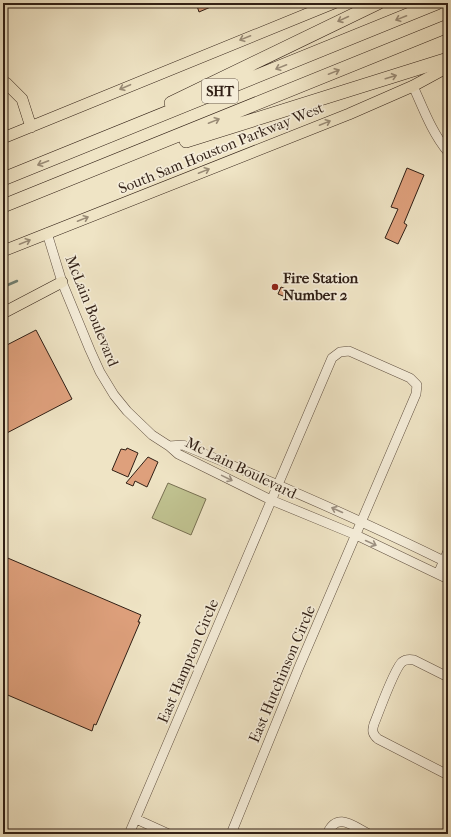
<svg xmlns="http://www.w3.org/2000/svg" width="451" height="837" font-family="'IM FELL French Canon',serif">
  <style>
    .green { fill: #c0c290; stroke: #787052 }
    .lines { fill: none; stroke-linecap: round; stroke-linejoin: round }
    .stream { stroke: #707f71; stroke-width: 2.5 }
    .building { fill: #dea07c; stroke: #301f15 }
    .minor-casing { stroke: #605041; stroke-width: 10 }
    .major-casing { stroke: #301f15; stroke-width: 12 }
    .highway-casing { stroke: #301f15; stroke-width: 14 }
    .minor { stroke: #f5edd9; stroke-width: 9 }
    .major { stroke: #efe4c5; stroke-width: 11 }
    .highway { stroke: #efe4c5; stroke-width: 13 }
    .oneway { stroke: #998b76 }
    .oneway2 { stroke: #9c9081 }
    .poi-dot { fill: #8f2418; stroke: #f5edd9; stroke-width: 1.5 }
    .labels { text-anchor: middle; stroke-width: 3.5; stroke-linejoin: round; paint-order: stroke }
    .shield { fill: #f5edd9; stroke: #6b5d50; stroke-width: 1 }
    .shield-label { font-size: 14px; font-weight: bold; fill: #301f15 }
    .street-label { font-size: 15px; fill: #301f15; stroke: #f5edd9 }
    .poi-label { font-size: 15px; font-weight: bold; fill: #301f15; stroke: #f5edd9; text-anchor: start }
  </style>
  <rect width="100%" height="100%" fill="#efe4c5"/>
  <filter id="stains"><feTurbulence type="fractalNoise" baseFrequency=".005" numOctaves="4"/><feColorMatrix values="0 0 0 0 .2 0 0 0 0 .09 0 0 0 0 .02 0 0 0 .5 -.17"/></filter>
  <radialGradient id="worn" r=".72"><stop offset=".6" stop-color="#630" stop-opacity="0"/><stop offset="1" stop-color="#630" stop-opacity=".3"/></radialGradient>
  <path class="green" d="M168,483L206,499L191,535L152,518Z"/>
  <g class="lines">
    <path class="stream" d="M3,287L17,281"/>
  </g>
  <path class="building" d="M196,3H220L199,12Z
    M407,168L424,175L404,223L407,225L398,244L385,238L398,209L391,207Z
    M281,287L291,291L288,298L278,294Z
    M36,330L72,399L3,435V347Z
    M127,448L138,453L128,477L112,470L121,449L126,450Z
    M148,457L158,462L147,487L135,481L133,486L126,483Z
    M3,556L141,615L138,622H140L96,725L94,724L92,731L3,693Z"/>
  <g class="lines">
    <g class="minor-casing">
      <path id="minor" d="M413,86C423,108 432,133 448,152
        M47,233L62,282L90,350L100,372L114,395L127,411L152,435L169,446L178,454L271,500L356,535L448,579
        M169,446L183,445C273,482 361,520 448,563
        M438,574L448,551
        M448,677L414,660C409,659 406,659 402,662C394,669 379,712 374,724C372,730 372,734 378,739L448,775
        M136,819L169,834
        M129,834L332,358L340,352L349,351L410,378L417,385L416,394L299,667L231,834
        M327,834C337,811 353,826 369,834"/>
    </g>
    <g class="major-casing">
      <path id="major" d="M3,83H6L22,99L31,127
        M3,138L334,3
        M3,251L349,114L413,86L448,67
        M3,313L62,282"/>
    </g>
    <g class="highway-casing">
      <path id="highway" d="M171,103L378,3
        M186,141L448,59
        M3,179L437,3
        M3,206L448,26"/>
    </g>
    <use href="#minor" class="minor"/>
    <use href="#major" class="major"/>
    <use href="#highway" class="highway"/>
  </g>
  <defs><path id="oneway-shaft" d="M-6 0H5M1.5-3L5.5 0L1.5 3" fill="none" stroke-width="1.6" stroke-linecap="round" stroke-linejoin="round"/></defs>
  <g class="oneway">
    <use href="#oneway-shaft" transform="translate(401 18) rotate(158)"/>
    <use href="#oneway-shaft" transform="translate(343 19) rotate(155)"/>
    <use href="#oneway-shaft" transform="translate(245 38) rotate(158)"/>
    <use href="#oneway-shaft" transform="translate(281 67) rotate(158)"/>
    <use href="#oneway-shaft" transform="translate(334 72) rotate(-22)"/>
    <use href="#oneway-shaft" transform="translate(391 77) rotate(-17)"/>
    <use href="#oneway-shaft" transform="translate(125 87) rotate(157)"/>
    <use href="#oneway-shaft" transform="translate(214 121) rotate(-22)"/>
    <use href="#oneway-shaft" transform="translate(325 123) rotate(-22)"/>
    <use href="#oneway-shaft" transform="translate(43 163) rotate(159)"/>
    <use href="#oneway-shaft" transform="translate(204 171) rotate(-22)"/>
    <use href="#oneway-shaft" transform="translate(83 219) rotate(-22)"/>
    <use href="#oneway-shaft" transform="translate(25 242) rotate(-22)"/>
  </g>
  <g class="oneway2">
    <use href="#oneway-shaft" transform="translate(227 478) rotate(26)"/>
    <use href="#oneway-shaft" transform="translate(337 510) rotate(-156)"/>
    <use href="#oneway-shaft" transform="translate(371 543) rotate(25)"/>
  </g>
  <circle class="poi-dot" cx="275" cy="287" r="4"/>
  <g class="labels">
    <rect class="shield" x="202" y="79" width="36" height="24" rx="3"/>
    <g class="shield-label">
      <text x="220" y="96">SHT</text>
    </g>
    <g class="street-label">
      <text transform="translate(221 148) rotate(-22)" y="5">South Sam Houston Parkway West</text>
      <text transform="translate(92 311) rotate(68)" y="5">McLain Boulevard</text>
      <text transform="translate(241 468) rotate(26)" y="5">Mc Lain Boulevard</text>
      <text transform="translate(188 661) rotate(-67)" y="5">East Hampton Circle</text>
      <text transform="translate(282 674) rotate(-67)" y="5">East Hutchinson Circle</text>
    </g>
    <g class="poi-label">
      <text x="283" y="283">Fire Station<tspan x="283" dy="17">Number 2</tspan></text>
    </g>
  </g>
  <rect width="451" height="837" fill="none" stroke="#efe4c5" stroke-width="16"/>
  <rect x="4" y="4" width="443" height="829" fill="none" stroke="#301f15" stroke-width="2"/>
  <rect x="8" y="8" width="435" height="821" fill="none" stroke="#301f15"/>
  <rect width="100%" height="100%" filter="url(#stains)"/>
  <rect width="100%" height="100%" fill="url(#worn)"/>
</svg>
